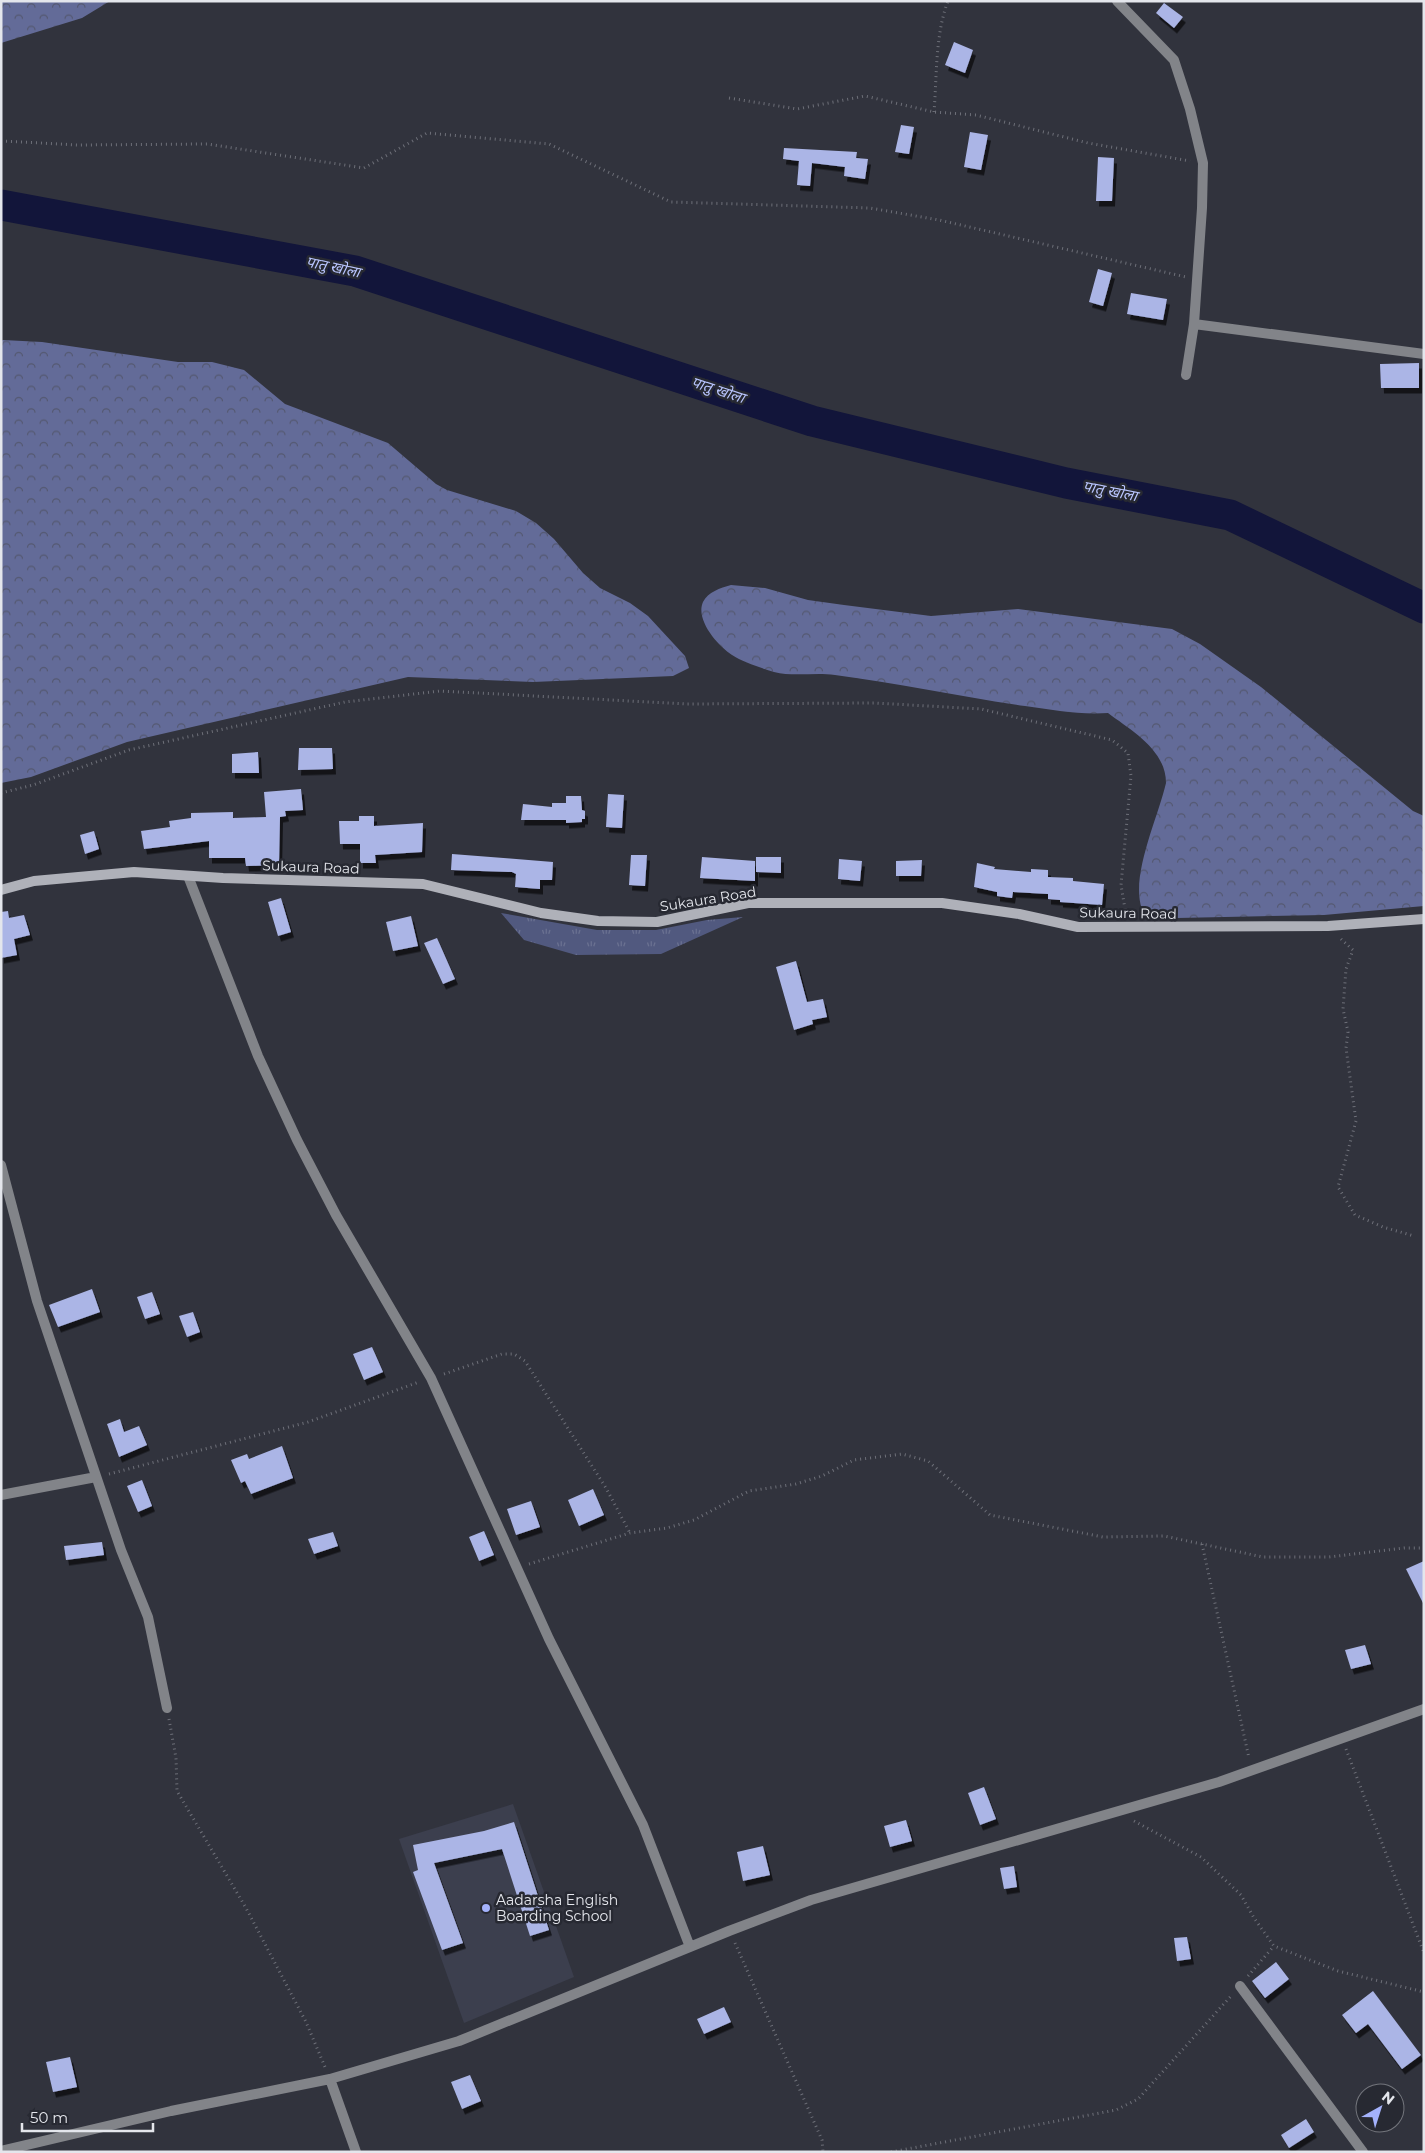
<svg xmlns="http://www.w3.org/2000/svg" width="1425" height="2153" font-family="Montserrat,'Noto Sans Devanagari',sans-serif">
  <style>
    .built { fill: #3c3f4e }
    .grass { fill: url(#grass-tufts) }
    .forest { fill: url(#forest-crowns) }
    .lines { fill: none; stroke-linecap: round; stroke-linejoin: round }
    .river { stroke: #12153a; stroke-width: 31 }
    .building { fill: #abb5e6; filter: url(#shadow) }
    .path { stroke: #6e7079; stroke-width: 3; stroke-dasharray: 1 4; stroke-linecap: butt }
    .street { stroke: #828489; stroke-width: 10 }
    .secondary { stroke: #afb1b9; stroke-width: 10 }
    .poi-dot { fill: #a4b2fc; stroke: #272932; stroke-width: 2 }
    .labels { text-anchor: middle; stroke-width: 5; stroke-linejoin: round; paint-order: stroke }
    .street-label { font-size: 14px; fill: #e4e6ec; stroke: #272932 }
    .poi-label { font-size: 14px; fill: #e4e6ec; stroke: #272932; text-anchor: start }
    .water-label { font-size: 15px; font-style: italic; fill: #b9c5fe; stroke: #272932 }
  </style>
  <defs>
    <pattern id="grass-tufts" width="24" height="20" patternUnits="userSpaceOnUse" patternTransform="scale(1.25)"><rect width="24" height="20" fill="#51597f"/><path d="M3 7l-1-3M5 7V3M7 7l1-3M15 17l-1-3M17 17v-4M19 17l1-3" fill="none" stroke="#6a7191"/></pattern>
    <pattern id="forest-crowns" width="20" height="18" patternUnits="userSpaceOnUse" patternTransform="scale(1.25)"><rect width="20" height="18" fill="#636b98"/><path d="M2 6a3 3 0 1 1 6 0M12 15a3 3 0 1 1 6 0" fill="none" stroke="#545870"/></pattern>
    <filter id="shadow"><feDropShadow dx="3" dy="5.5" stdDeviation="0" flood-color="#0009"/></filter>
  </defs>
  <rect width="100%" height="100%" fill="#31333d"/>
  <path class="built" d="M513,1804L574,1977L464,2023L399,1839Z"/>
  <path class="grass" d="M501,913L597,930H656L707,920L743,917L661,954L576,955L524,940Z"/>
  <path class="forest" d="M1,1H110L82,18L1,43Z
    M3,340L42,342L178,362H212L244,370L285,404L388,443L436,484L447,490L516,511L536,523L554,539L583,573L600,588L630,603L648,616L685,656L689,668L673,676L533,682L408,677L127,742L31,777L1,783V341Z
    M731,585L765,588L808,600L844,605L931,616L1018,609L1172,629L1200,644L1261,687L1413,811L1424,816V906L1324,915L1177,918L1142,909C1130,876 1158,818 1166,783C1166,750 1132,731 1108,713C1080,715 1053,710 1025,706C961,697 898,683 835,675C815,672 794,677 774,672C761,668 743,662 732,655C718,646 695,620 703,602C708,592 720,588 731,585Z"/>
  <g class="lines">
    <path class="river" d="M1,205L355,271L812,421L1066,483L1230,515L1424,608"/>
  </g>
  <path class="building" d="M1164,3L1183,17L1174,28L1156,13Z
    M954,42L973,50L965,73L945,65Z
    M901,125L914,127L909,154L895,152Z
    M970,132L988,135L981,170L964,167Z
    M784,148L857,152L856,158L868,159L865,179L844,176L845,167L812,163L810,186L797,185L799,161L783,159Z
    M1098,157L1114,158L1112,201H1096Z
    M1098,269L1112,273L1103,306L1089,302Z
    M1131,293L1167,299L1163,320L1127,314Z
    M1419,363V388H1381L1380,364Z
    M299,748H332L333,769L298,770Z
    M258,752L259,773H232V754Z
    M301,789L303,810L285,811L286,816L280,817L279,865L246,866L245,858H209V841L144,849L141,831L170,827L169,821L191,818V813L233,812V818L266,817L264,792Z
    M608,794L624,795L622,828L606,827Z
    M566,796H581L582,810L585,811V819H582V822L566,823V820H521L523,804L552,807V803H566Z
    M359,816H374V826L423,823L422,852L375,855L376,863H360V844H340L339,821H359Z
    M94,831L99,849L85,854L80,835Z
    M452,854L553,862L552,880H540V889L515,887L516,874L512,872L451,870Z
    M631,855H647L645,886L629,885Z
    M702,857L755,861V881L700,878Z
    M756,857H781V873L756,872Z
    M839,859L862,861L860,881L838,879Z
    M922,860L921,876H896V861Z
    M977,863L995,867L994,869L1031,872V869L1048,870V877L1073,878V881L1104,884L1102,905L1060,902V900L1048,899V894L1013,892L1012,898L997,896V892L974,887Z
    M281,898L291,932L278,936L268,902Z
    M8,911L9,918L24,915L30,935L14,939L17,955L1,958V912Z
    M411,916L418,946L393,951L386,922Z
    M437,938L455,979L443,984L424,943Z
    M796,961L807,1002L823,999L827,1017L812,1020L813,1024L794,1030L776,967Z
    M92,1289L100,1312L58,1327L49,1305Z
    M152,1292L160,1314L145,1319L137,1297Z
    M193,1312L200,1332L187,1337L179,1316Z
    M372,1347L383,1372L364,1380L353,1354Z
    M120,1419L124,1432L139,1426L147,1445L119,1457L107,1424Z
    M282,1446L293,1478L251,1494L245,1481L241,1483L231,1460L247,1454L249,1459Z
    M142,1480L152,1506L138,1512L127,1486Z
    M593,1489L604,1515L579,1526L568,1500Z
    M531,1501L540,1527L516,1535L507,1509Z
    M484,1531L494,1555L479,1561L469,1537Z
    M333,1532L338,1546L314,1554L308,1539Z
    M102,1542L104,1555L66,1560L64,1546Z
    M1424,1561V1605L1406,1569Z
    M1365,1645L1371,1664L1351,1669L1345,1650Z
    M984,1787L996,1819L980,1825L968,1793Z
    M906,1820L912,1841L890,1847L884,1826Z
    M514,1822L549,1930L530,1936L502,1849L434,1863L463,1943L442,1950L413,1872L418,1870L413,1845L484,1831Z
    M763,1846L770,1875L743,1881L737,1852Z
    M1014,1866L1017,1887L1004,1889L1000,1868Z
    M1187,1937L1191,1959L1177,1961L1174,1938Z
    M1276,1962L1289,1979L1265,1998L1252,1981Z
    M1373,1991L1421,2055L1402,2069L1368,2024L1356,2033L1342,2015Z
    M724,2007L731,2022L704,2034L697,2019Z
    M70,2057L77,2087L53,2092L46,2062Z
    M470,2075L481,2101L462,2109L451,2082Z
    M1306,2119L1314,2132L1289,2148L1281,2135Z"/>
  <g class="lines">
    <path class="path" d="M729,98L797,109L865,96L934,112L976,115L1088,143L1190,161
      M934,112C937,76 935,35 948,1
      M1,141L78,145L207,144L364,168L427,133L549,144L671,202L870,208L939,220L1186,277
      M1,793L33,785L129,750L345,702L440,691L687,704L875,703L981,709L1112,740L1128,753L1131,776L1121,885L1126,915
      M1341,939L1353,950L1346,969L1343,1009L1348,1032L1346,1048L1356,1121L1338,1187L1355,1215L1383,1227L1414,1236
      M444,1374L502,1354H514L525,1361L606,1488L630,1533
      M109,1474L308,1422L419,1382
      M1202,1544L1249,1758
      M529,1564L630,1533L667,1528L694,1520L749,1491L796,1484L822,1476L854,1460L902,1454L928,1461L990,1515L1103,1537L1164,1536L1263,1557H1329L1404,1548H1424
      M169,1719L176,1758L177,1791L246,1908L306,2022L325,2067
      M1346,1749L1424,1953
      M1134,1821L1201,1857L1241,1895L1254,1918L1274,1946L1338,1971L1424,1992
      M735,1943L822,2140L823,2152
      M1248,1976L1274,1946
      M891,2152L1116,2110L1138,2099L1231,1996"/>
    <path class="street" d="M1117,1L1174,60L1190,109L1203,163L1202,208L1194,324L1186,375
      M1194,324L1424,354
      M188,876L258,1056L297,1140L336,1215L431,1378L549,1639L643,1825L690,1947
      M1,1165L37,1301L121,1550L148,1617L167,1708
      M1,1495L96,1477
      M1240,1986L1363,2152
      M330,2079L356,2152
      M1,2151L171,2111L330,2079L459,2041L729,1931L811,1900L1219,1782L1424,1709"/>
    <path class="secondary" d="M1,890L34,881L134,872L223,878L423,884L541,913L598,921L657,922L748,903H942L1019,914L1078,927L1328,926L1424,919"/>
  </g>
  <circle class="poi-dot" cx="486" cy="1908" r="5"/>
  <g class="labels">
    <g class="street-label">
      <text transform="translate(311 867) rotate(2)" y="5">Sukaura Road</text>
      <text transform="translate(708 899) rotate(-9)" y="5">Sukaura Road</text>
      <text transform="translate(1128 913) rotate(1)" y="5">Sukaura Road</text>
    </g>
    <g class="poi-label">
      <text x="496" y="1905">Aadarsha English<tspan x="496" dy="16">Boarding School</tspan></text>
    </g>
    <g class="water-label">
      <text transform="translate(333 267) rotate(12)" y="5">पातु खोला</text>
      <text transform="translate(718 390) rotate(18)" y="5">पातु खोला</text>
      <text transform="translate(1110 491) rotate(11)" y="5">पातु खोला</text>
    </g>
  </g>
  <rect width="1425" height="2153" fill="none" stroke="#e4e6ec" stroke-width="5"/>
  <g transform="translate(1380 2108) rotate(39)"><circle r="24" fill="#272932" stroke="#73757c"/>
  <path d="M0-4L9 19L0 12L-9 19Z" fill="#a4b2fc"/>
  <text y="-8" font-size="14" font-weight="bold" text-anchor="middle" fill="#e4e6ec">N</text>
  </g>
  <path d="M22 2123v8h131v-8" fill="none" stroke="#e4e6ec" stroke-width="2.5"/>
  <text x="30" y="2123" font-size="15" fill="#e4e6ec" stroke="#272932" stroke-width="4" paint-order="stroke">50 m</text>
</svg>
